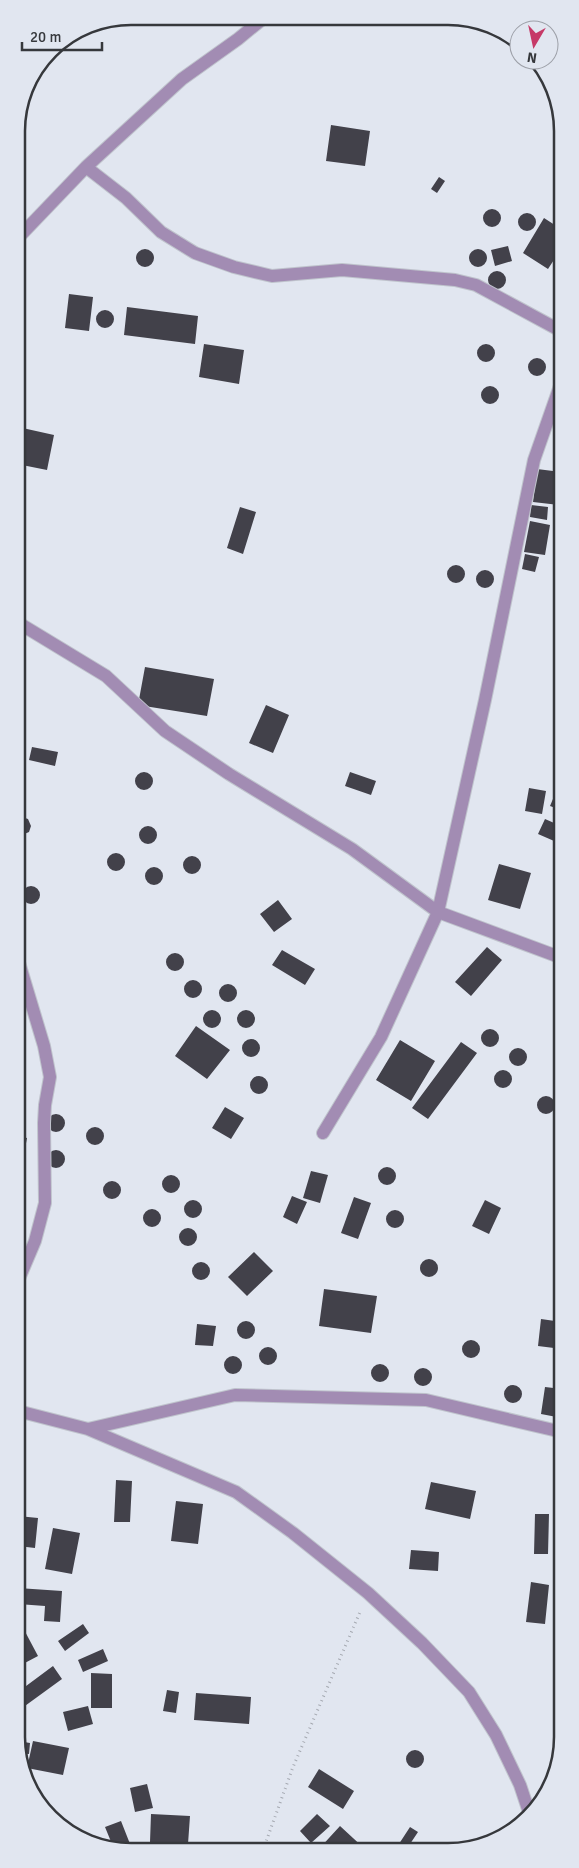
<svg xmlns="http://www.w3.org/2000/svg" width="579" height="1868" font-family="Signika,sans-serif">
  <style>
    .building { fill: #42414a }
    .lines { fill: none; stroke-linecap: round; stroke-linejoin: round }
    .minor-casing { stroke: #bfc3cc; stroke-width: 14 }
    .path { stroke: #a5a9b1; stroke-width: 3; stroke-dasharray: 1 4; stroke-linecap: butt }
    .minor { stroke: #a28cb3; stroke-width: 12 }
    .rim { fill: none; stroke: #36383c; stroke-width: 2.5 }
  </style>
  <rect width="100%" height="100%" fill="#e1e6f0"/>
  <path class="building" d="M331,125L370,131L365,166L326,161Z
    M439,177L445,181L437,193L431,189Z
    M483 218a9 9 0 1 1 18 0a9 9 0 1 1-18 0Z
    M518 222a9 9 0 1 1 18 0a9 9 0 1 1-18 0Z
    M544,218L561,229V249L548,269L523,253Z
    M508,246L512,261L495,266L491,250Z
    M469 258a9 9 0 1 1 18 0a9 9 0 1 1-18 0Z
    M136 258a9 9 0 1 1 18 0a9 9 0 1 1-18 0Z
    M488 280a9 9 0 1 1 18 0a9 9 0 1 1-18 0Z
    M69,294L93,297L89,331L65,328Z
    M17,305L21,306L18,322H17Z
    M127,307L198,316L195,344L124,335Z
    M96 319a9 9 0 1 1 18 0a9 9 0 1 1-18 0Z
    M204,344L244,350L239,384L199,377Z
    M477 353a9 9 0 1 1 18 0a9 9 0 1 1-18 0Z
    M528 367a9 9 0 1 1 18 0a9 9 0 1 1-18 0Z
    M481 395a9 9 0 1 1 18 0a9 9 0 1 1-18 0Z
    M18,427L54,435L47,470L17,464Z
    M537,469L561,472L559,505L533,502Z
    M531,505L548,507L547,520L530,517Z
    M240,507L256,512L243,554L227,548Z
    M530,521L550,525L545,555L524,552Z
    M525,554L539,557L535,572L522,569Z
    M447 574a9 9 0 1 1 18 0a9 9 0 1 1-18 0Z
    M476 579a9 9 0 1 1 18 0a9 9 0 1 1-18 0Z
    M145,667L214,679L207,716L138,705Z
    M266,705L289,715L273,753L249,743Z
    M32,747L58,752L55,766L29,760Z
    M350,772L376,781L371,795L345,786Z
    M135 781a9 9 0 1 1 18 0a9 9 0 1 1-18 0Z
    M558,787L561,788V810L550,806Z
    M529,788L546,791L542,814L525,811Z
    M22,817L28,819L31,826L29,832L22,835L17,834V819Z
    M545,819L561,826V844L538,834Z
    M139 835a9 9 0 1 1 18 0a9 9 0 1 1-18 0Z
    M107 862a9 9 0 1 1 18 0a9 9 0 1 1-18 0Z
    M183 865a9 9 0 1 1 18 0a9 9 0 1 1-18 0Z
    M17,857L23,859L26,865L24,872L17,875Z
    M499,864L531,873L520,909L488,900Z
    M145 876a9 9 0 1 1 18 0a9 9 0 1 1-18 0Z
    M22 895a9 9 0 1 1 18 0a9 9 0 1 1-18 0Z
    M278,900L292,919L274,932L260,914Z
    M487,947L502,960L471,996L455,982Z
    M282,950L315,969L305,985L272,965Z
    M166 962a9 9 0 1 1 18 0a9 9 0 1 1-18 0Z
    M184 989a9 9 0 1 1 18 0a9 9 0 1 1-18 0Z
    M219 993a9 9 0 1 1 18 0a9 9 0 1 1-18 0Z
    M237 1019a9 9 0 1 1 18 0a9 9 0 1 1-18 0Z
    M203 1019a9 9 0 1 1 18 0a9 9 0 1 1-18 0Z
    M196,1026L230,1050L207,1079L175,1056Z
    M481 1038a9 9 0 1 1 18 0a9 9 0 1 1-18 0Z
    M242 1048a9 9 0 1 1 18 0a9 9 0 1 1-18 0Z
    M400,1040L435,1061L411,1101L376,1080Z
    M461,1042L477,1053L428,1119L412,1108Z
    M509 1057a9 9 0 1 1 18 0a9 9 0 1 1-18 0Z
    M494 1079a9 9 0 1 1 18 0a9 9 0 1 1-18 0Z
    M250 1085a9 9 0 1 1 18 0a9 9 0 1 1-18 0Z
    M537 1105a9 9 0 1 1 18 0a9 9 0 1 1-18 0Z
    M225,1107L244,1118L231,1139L212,1128Z
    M47 1123a9 9 0 1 1 18 0a9 9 0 1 1-18 0Z
    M86 1136a9 9 0 1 1 18 0a9 9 0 1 1-18 0Z
    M18,1136L27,1138L24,1154L18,1152Z
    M47 1159a9 9 0 1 1 18 0a9 9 0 1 1-18 0Z
    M378 1176a9 9 0 1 1 18 0a9 9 0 1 1-18 0Z
    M311,1171L328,1175L320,1203L303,1198Z
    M162 1184a9 9 0 1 1 18 0a9 9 0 1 1-18 0Z
    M103 1190a9 9 0 1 1 18 0a9 9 0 1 1-18 0Z
    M292,1196L307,1202L297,1224L283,1217Z
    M354,1197L371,1203L358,1239L341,1233Z
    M485,1200L501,1208L489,1234L472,1226Z
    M184 1209a9 9 0 1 1 18 0a9 9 0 1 1-18 0Z
    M143 1218a9 9 0 1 1 18 0a9 9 0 1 1-18 0Z
    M386 1219a9 9 0 1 1 18 0a9 9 0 1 1-18 0Z
    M179 1237a9 9 0 1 1 18 0a9 9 0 1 1-18 0Z
    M254,1252L273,1271L247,1296L228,1277Z
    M420 1268a9 9 0 1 1 18 0a9 9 0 1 1-18 0Z
    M192 1271a9 9 0 1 1 18 0a9 9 0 1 1-18 0Z
    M324,1289L377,1296L371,1333L319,1326Z
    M541,1319L562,1322V1349L538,1346Z
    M237 1330a9 9 0 1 1 18 0a9 9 0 1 1-18 0Z
    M197,1324L216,1326L213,1346L195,1345Z
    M462 1349a9 9 0 1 1 18 0a9 9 0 1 1-18 0Z
    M259 1356a9 9 0 1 1 18 0a9 9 0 1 1-18 0Z
    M224 1365a9 9 0 1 1 18 0a9 9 0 1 1-18 0Z
    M371 1373a9 9 0 1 1 18 0a9 9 0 1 1-18 0Z
    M414 1377a9 9 0 1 1 18 0a9 9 0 1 1-18 0Z
    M504 1394a9 9 0 1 1 18 0a9 9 0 1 1-18 0Z
    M545,1387L562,1389V1418L541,1414Z
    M116,1480L132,1481L130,1522H114Z
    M431,1482L476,1491L470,1519L425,1509Z
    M176,1501L203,1504L198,1544L171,1541Z
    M535,1514H549L548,1554H534Z
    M18,1516L38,1518L35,1548L18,1546Z
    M53,1528L80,1533L72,1574L45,1569Z
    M411,1550L439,1552L438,1571L409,1569Z
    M531,1582L549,1585L545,1624L526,1622Z
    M18,1588L62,1591L60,1622L44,1621L45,1606L18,1604Z
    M21,1624L38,1656L21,1665L18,1659V1626Z
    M83,1624L89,1633L65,1651L58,1641Z
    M103,1649L108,1661L83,1672L78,1660Z
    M53,1666L62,1679L18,1711V1692Z
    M91,1673L112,1674V1708H91Z
    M167,1690L179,1692L176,1713L163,1711Z
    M196,1693L251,1697L249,1724L194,1720Z
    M88,1706L93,1724L68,1731L63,1712Z
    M18,1741L30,1743L29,1754L18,1753Z
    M33,1741L69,1748L63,1775L27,1768Z
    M406 1759a9 9 0 1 1 18 0a9 9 0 1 1-18 0Z
    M319,1769L354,1791L343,1809L308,1787Z
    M147,1784L153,1808L135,1812L130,1788Z
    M151,1814L190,1816L188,1844L150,1842Z
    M317,1814L330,1826L311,1843L300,1831Z
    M121,1821L132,1849H114L105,1827Z
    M340,1826L366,1850H318Z
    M410,1827L418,1832L406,1850H395Z"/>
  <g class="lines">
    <g class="minor-casing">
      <path id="minor" d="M86,167L126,198L161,232L195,253L234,267L272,276L342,270L455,280L476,285L561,331
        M17,239L86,167L182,79L238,39L265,17
        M17,622L106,676L165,731L229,774L352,849L438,912L562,958
        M17,956L44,1046L50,1077L45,1105L44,1123L45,1203L35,1241L18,1281
        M323,1133L381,1037L438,912L485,700L534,460L561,383
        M18,1411L88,1429L235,1395L426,1400L562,1432
        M88,1429L236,1492L293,1533L368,1593L422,1643L469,1692L496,1735L520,1785L530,1815"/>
    </g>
    <path class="path" d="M263,1850L293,1767L360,1612"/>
    <use href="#minor" class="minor"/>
  </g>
  <path d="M0 0H579V1868H0ZM131 25H448A106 106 0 0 1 554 131V1737A106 106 0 0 1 448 1843H131A106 106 0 0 1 25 1737V131A106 106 0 0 1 131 25Z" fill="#e1e6f0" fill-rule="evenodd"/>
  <path class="rim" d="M131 25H448A106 106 0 0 1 554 131V1737A106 106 0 0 1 448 1843H131A106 106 0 0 1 25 1737V131A106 106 0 0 1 131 25Z"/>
  <g transform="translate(534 45) rotate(189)"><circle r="24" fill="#e1e6f0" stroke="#9da0a8"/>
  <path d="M0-4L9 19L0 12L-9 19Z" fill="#c63967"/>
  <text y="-8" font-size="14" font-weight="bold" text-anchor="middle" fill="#36383c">N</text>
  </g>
  <path d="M22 42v8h80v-8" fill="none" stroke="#36383c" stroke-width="2.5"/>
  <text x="30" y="42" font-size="15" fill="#36383c" stroke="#e1e6f0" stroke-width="4" paint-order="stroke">20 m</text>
</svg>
